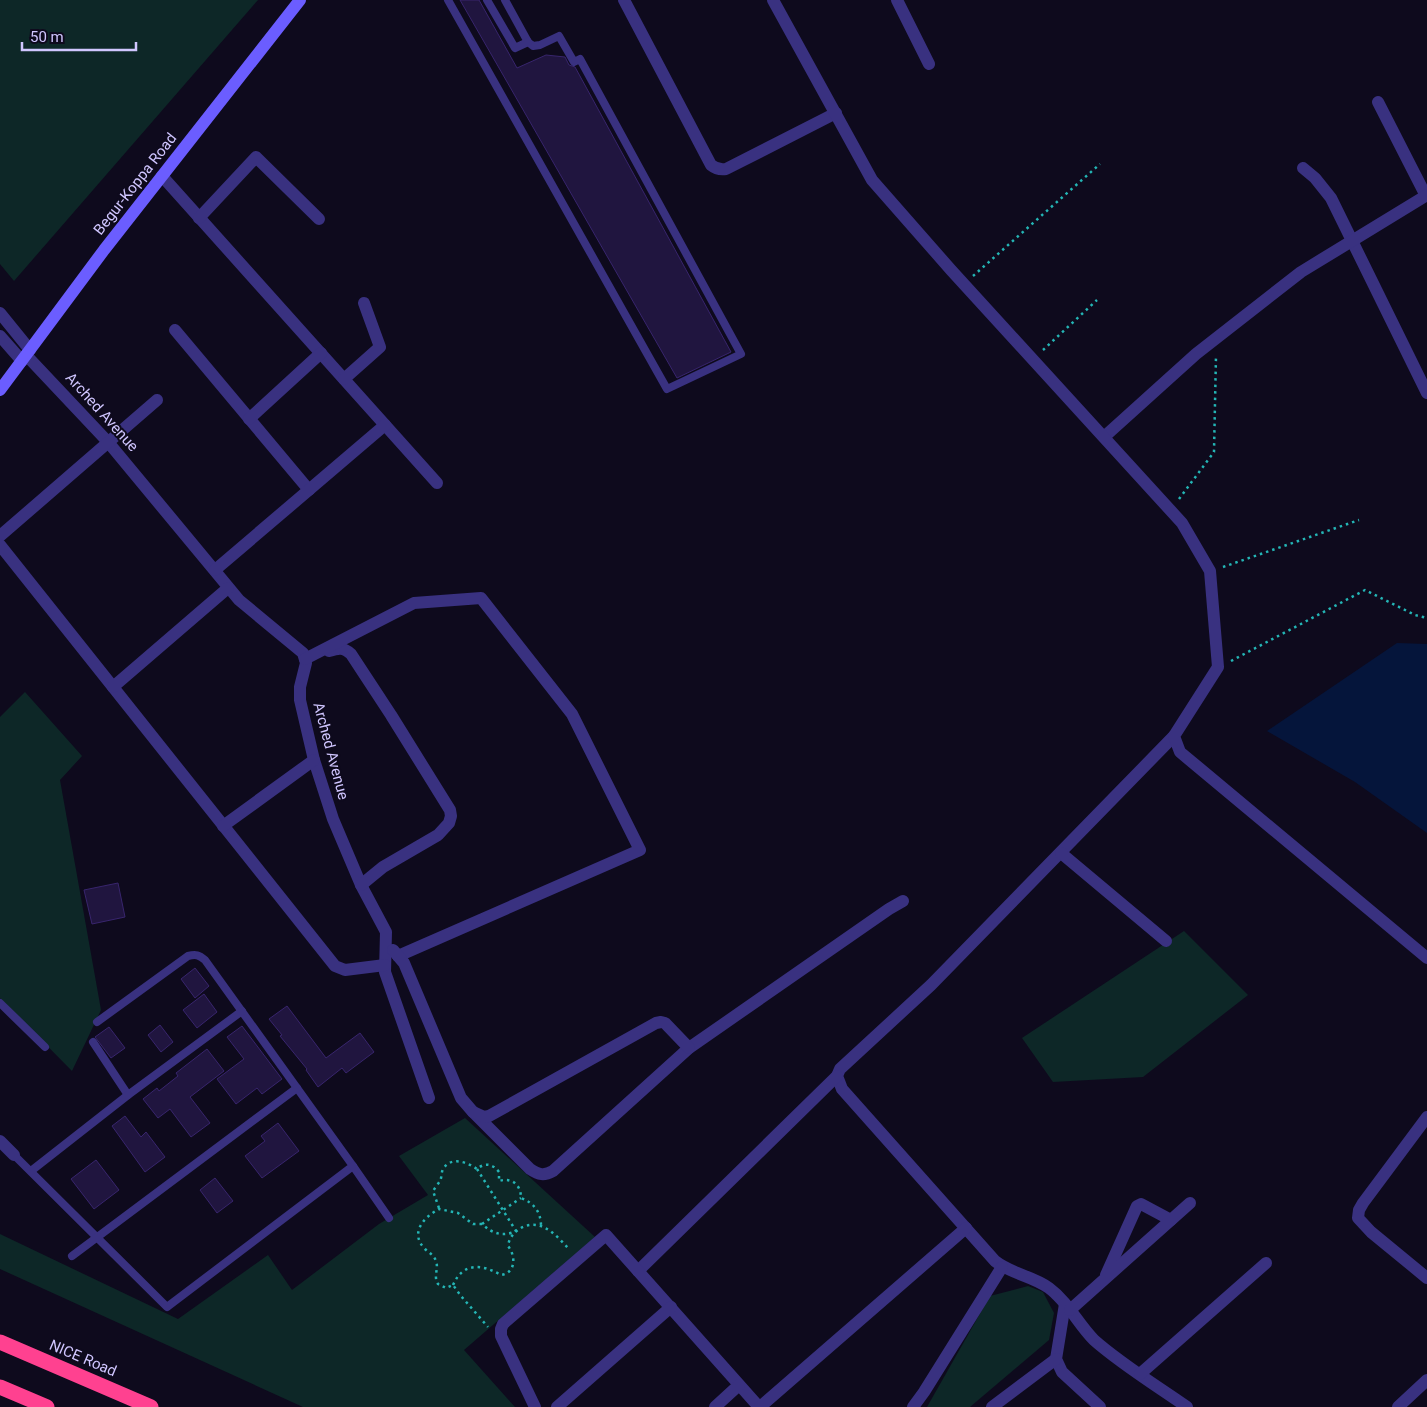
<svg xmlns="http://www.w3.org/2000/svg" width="1427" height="1407" font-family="Roboto,sans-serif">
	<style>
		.green { fill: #0d2727 }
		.water { fill: #05153b }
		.building { fill: #20153f; stroke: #38256d }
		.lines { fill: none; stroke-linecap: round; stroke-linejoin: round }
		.path { stroke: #24b5b5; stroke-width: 2.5; stroke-dasharray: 2.5 4; stroke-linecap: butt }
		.service { stroke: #393180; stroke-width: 8 }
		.minor { stroke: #393180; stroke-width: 12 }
		.tertiary { stroke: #393180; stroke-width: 12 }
		.secondary { stroke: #6b5dff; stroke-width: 12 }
		.motorway { stroke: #ff4190; stroke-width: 15 }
		.labels { text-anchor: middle; stroke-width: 4; stroke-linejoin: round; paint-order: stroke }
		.street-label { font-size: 15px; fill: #d0c6ff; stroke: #0e0a1d }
	</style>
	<rect width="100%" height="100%" fill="#0e0a1d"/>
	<!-- green -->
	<g class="green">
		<path d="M0,0H258L14,281L0,264Z"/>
		<path d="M25,692L82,756L60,780L101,1010L72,1071L0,998V717Z"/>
		<path d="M1184,931L1248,995L1143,1077L1053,1082L1022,1038Z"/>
		<path d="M465,1118L595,1237L464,1350L515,1407H303L0,1269V1234L178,1319L268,1255L292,1290L379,1224L428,1195L399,1156Z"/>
		<path d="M1028,1286L1043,1292L1054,1313L1049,1340L970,1407H927L990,1296Z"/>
	</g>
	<!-- water -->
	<path class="water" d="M1397,643L1427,644V833L1355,782L1267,731Z"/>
	<!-- building -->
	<g class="building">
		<path d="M460,0H479L517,68L546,55L565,57L569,65L575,67L731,352L677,378Z"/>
		<path d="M118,883L125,917L92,924L84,890Z"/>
		<path d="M195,968L209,986L195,998L181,979Z"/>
		<path d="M204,994L217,1012L197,1028L183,1010Z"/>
		<path d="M287,1006L326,1058L360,1033L374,1052L346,1073L342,1068L318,1087L306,1070L307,1069L280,1036L282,1035L269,1019Z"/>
		<path d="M160,1025L173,1042L161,1052L148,1035Z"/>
		<path d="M242,1026L282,1079L262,1094L257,1088L236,1104L217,1079L244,1059L227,1037Z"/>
		<path d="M109,1027L125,1048L111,1058L95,1037Z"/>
		<path d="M207,1049L224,1071L190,1097L210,1123L191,1137L170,1109L158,1118L143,1099L157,1088L159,1091L178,1076L176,1073Z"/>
		<path d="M125,1116L141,1137L146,1132L165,1157L145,1172L112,1126Z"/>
		<path d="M278,1123L299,1151L262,1178L245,1156L265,1141L261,1136Z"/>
		<path d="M96,1160L119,1190L94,1209L71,1179Z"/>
		<path d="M215,1178L233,1201L217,1213L200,1190Z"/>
	</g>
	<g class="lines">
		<!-- path -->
		<g class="path">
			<path d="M973,276L1100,164"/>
			<path d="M1043,350L1097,300"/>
			<path d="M1179,499L1214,452L1216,356"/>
			<path d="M1223,567L1359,520"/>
			<path d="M1231,661L1365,590L1415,615L1427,618"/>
			<path d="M477,1169L516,1231C503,1237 493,1234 482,1224H473L458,1213L439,1209C424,1217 409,1233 425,1249C429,1253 434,1255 436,1261C439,1269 433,1276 438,1284L446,1288L453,1285L461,1296L488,1327"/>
			<path d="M439,1208L433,1191C435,1188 438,1184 440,1181C442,1177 441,1173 443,1169C451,1156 467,1162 477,1169C485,1162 493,1164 499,1172V1181C512,1177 521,1185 521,1198C534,1203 541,1212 541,1226"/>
			<path d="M482,1224L521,1198"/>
			<path d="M453,1285C463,1262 482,1264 501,1275C516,1273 516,1256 508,1246C510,1230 530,1219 545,1228C554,1232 562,1242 569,1249"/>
		</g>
		<!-- service -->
		<g class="service">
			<path d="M448,0L667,389L741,354L580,59L574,62L559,36L540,45L533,46L528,42L505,0"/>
			<path d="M487,0L515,48L528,42"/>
			<path d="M0,1003L45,1047"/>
			<path d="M93,1042L128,1095"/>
			<path d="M14,1155L167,1307L353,1166L205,960C199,955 196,954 188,956L97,1022"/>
			<path d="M353,1166L389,1218"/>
			<path d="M31,1171L128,1095L242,1011"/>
			<path d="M72,1256L297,1088"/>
		</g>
		<!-- minor -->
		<g class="minor">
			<path d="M624,0L711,165C716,169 720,170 726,169L836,113"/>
			<path d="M897,0L929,64"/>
			<path d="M1378,102L1426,196"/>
			<path d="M1303,168L1315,178L1331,198L1427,393"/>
			<path d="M162,176L437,483"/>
			<path d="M199,218L256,157L319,219"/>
			<path d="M0,313L30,350"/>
			<path d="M175,330L309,490"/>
			<path d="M0,336L22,361"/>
			<path d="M26,355L108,442L239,600L303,653L306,663L300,687V700L314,760L333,819L361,885L386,932L385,972L429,1098"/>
			<path d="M344,379L380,347L364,303"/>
			<path d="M249,419L321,353"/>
			<path d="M1104,437L1196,354L1301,272L1427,195"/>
			<path d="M0,536L157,400"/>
			<path d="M0,545L335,966L345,970L385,965"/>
			<path d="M215,570L385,425"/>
			<path d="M329,651C339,648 343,647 351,654L391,715L450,810L451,816L449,823L438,835L383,867L361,885"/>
			<path d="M305,659L414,603L481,598L572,714L640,850L398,956"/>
			<path d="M113,687L228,588"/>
			<path d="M1174,736L931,985L840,1069L837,1076L842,1089L995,1261C1011,1274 1033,1276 1049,1288C1068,1302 1078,1324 1094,1340C1121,1364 1157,1386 1187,1407"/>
			<path d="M223,826L314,760"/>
			<path d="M1061,853L1166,941"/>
			<path d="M393,950L404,963L461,1098L473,1112L530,1169C539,1175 544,1176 553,1171L689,1048L889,909L903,901"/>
			<path d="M473,1112L484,1117L489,1116L656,1023L661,1022L665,1023L689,1048"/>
			<path d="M0,1141L14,1155"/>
			<path d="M638,1271L837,1076"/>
			<path d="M1106,1275L1137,1206L1141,1204L1171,1220"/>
			<path d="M1065,1304L1056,1359L1062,1372L1100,1407"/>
			<path d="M1070,1310L1190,1203"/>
			<path d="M1140,1374L1266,1263"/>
			<path d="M535,1407L501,1336V1329L503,1324L606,1235L759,1407"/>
			<path d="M557,1407L671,1307"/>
			<path d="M715,1407L739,1385"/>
			<path d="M760,1407L966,1228"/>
			<path d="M913,1407L924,1392L1002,1267"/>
			<path d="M992,1407L1056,1359"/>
			<path d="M1398,1407L1427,1380"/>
		</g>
		<!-- tertiary -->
		<g class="tertiary">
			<path d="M773,0L872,180L951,270L1182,523L1210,571L1218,667L1174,736L1180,752L1427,958"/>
			<path d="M1427,1117L1363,1203L1359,1210L1358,1218L1371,1232L1427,1278"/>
		</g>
		<!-- secondary -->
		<path class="secondary" d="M0,390L104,250L300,0"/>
		<!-- motorway -->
		<g class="motorway">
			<path d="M0,1342L151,1407"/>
			<path d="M0,1387L47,1407"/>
		</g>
	</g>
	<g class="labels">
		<!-- street labels -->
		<g class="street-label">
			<text transform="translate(135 184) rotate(-52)" y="5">Begur-Koppa Road</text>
			<text transform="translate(102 412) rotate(48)" y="5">Arched Avenue</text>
			<text transform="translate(331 751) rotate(75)" y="5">Arched Avenue</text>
			<text transform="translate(83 1358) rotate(23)" y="5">NICE Road</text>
		</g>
	</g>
	<!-- scale -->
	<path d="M22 42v8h114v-8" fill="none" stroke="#d0c6ff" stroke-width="2.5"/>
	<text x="30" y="42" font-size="15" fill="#d0c6ff" stroke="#0e0a1d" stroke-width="4" paint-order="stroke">50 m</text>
</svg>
